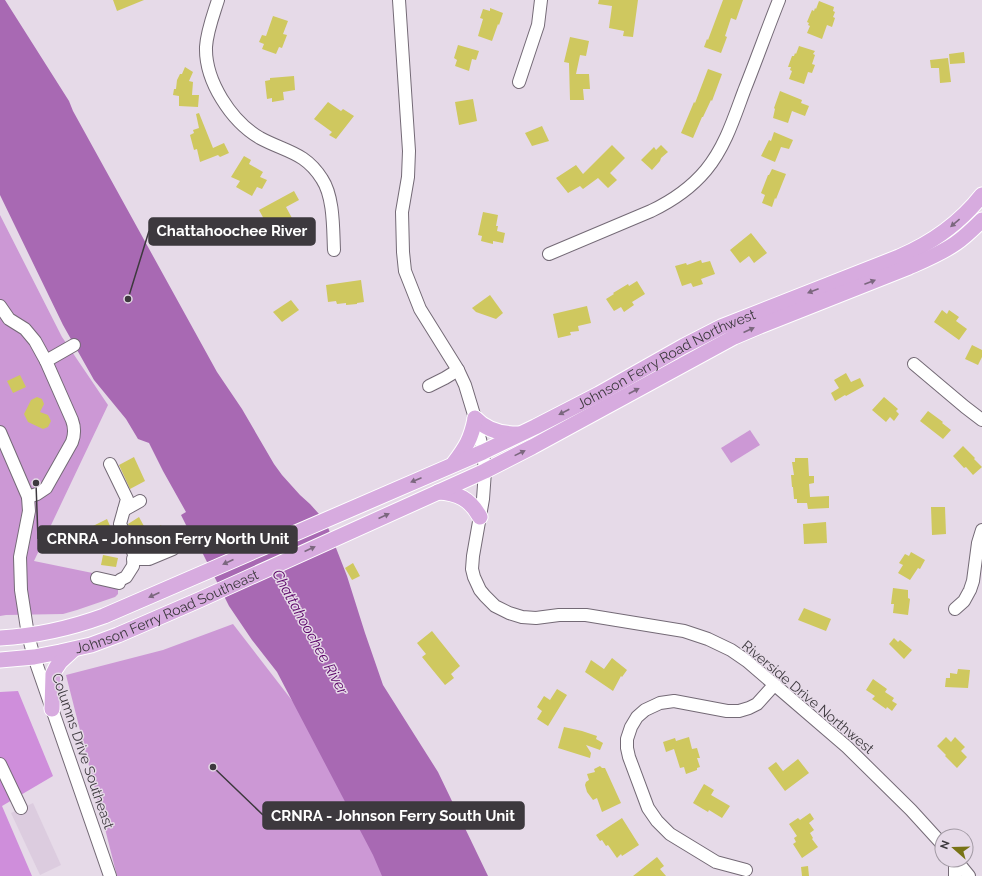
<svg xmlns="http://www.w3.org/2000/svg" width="982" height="876" font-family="Raleway,sans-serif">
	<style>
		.built { fill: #dcccdf }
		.green { fill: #cc98d5 }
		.forest { fill: #cf8edb }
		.water { fill: #a869b3 }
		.building { fill: #cfc85f }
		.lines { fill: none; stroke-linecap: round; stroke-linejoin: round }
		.minor-casing { stroke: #746a76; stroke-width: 14 }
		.major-casing { stroke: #fff; stroke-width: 17 }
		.minor { stroke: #fff; stroke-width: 12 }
		.major { stroke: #d7abdf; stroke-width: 15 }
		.oneway { fill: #7b677e }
		.labels { text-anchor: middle; stroke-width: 3; stroke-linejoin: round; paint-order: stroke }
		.street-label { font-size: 14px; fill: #3d393e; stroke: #e6dae8 }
		.water-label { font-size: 15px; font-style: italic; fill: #5b0568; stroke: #e6dae8 }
		.leader { fill: none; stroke: #3d393e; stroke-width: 1.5 }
		.callout-dot { fill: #3d393e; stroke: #e6dae8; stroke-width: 1.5 }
		.callout { fill: #3d393e; stroke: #3d393e; stroke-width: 1.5 }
		.callout-label { font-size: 15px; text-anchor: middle; font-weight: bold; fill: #fff }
	</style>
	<rect width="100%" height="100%" fill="#e6dae8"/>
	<!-- built -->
	<path class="built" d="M33,803L61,865L40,875L11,813Z"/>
	<!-- green -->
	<g class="green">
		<path d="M0,215L62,337L108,405L34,561L112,577L118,584V594L115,597L77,610L63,614L6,615L0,616Z"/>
		<path d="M750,430L760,445L731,463L721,448Z"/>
		<path d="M233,624L321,738L392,876H117L66,675L163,650Z"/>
	</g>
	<!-- forest -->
	<path class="forest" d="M18,691L53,776L2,806L32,876H0V692Z"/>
	<!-- water -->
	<path class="water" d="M0,0H5L69,101L73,111L217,372L242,409L274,464L282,475L300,495L310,504L319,514L327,525L347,576L365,633L383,685L438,772L488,876H382L373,855L277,672L252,640L229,606L199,546L191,535L181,515L186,512L163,471L149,443L138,439L126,419L94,380L63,325L0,195Z"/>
	<!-- building -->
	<g class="building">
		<path d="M113,0H144L117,11Z"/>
		<path d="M599,0H638L633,37L623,36L624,31L609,28L612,6L598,4Z"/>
		<path d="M723,0H743L736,20L731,18L725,36L727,37L721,53L704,47L707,39L708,40Z"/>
		<path d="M819,1L834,7L833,11L835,12L833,17L835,18L832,27L827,25L822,39L807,33L810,26L808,25L809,23L807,22L812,10L814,11L815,8L816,9Z"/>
		<path d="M490,8L503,13L499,25L498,24L492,41L478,36L483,19L480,18L483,9L490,11Z"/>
		<path d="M273,16L288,21L283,34L287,35L282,48L279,47L276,54L262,49L264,44L259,42L262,35L266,36Z"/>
		<path d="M570,37L589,41L586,56L580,55L576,74H589L590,89H583L584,100H570L569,63L564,62Z"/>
		<path d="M458,45L479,51L476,60L472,59L469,71L455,66L457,60L454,58Z"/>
		<path d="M799,46L815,51L813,54L815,55L812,64L815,65L812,73L808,72L804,84L789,79L792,71L790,70L791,67H788L792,56H794L795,53L796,54Z"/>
		<path d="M964,52L965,63L950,64L949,54Z"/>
		<path d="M948,58L951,82L940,83L939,68H931L930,60Z"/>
		<path d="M185,67L193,72L189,81L193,82L192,95H199L198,107L179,106V96L173,95L174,89H176L177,80L180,74H182Z"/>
		<path d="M708,69L722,74L712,101L711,100L703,117H702L693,138L681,133L694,102L695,103Z"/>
		<path d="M294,76L295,90L283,92L284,100L272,102V98L267,99L265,81L270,80V78Z"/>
		<path d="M780,91L802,100L801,103L809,106L805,116L792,111L788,123L773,118L775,109L774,108Z"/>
		<path d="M473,99L477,121L459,125L455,102Z"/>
		<path d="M328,102L341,111L343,109L354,116L336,139L329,135L332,132L314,119Z"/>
		<path d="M199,113L213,148L224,143L229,153L220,157L218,155L200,162L197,149L194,150L190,135L194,133L193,130L199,128L196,114Z"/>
		<path d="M542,126L549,141L532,146L525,133Z"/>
		<path d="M774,132L793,140L789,149L781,147L775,162L761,156L769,140L771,141Z"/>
		<path d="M612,145L625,158L610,173L617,180L608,188L598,178L583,189L580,186L568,193L556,178L576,165L583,174Z"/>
		<path d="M661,145L668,152L661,158L660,161L652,170L641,160L654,147L656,150Z"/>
		<path d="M244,156L251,160L249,164L263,172L260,177L267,180L262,189L257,187L252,196L236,187L240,181L231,177Z"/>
		<path d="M772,169L786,174L776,199L775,198L772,207L762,203L765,195L761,193L768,175H769Z"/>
		<path d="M294,191L299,200L286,207L293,220L271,232L259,210Z"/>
		<path d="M483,212L498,215L496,226H498L497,231L505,233L503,243L493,241V244L481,241L482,236L478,235Z"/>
		<path d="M751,233L767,253L754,263L749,256L740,263L730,250Z"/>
		<path d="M701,260L702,263L710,261L715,274L701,279L703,284L693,287L691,283L682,286L675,266L686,263L687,265Z"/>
		<path d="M361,280L364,302L357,303V304L346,305V303L337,304L336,301L328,302L326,285Z"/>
		<path d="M637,281L645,294L632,302L634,305L624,312L621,307L614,311L606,299L614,294L613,293L628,284L629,286Z"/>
		<path d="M490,295L503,313L496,319L476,312L472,308Z"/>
		<path d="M291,300L299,310L282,322L273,312Z"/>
		<path d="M587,306L591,323L578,326L579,331L570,332L571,335L558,338L553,314Z"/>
		<path d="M942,310L947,314L949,310L959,317L956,321L967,329L959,340L934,322Z"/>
		<path d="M972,345L982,350V357L978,365L965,359Z"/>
		<path d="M846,373L851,382L860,378L864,386L846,396L845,395L835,401L831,393L839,388L834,380Z"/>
		<path d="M20,375L26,387L13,393L7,381Z"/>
		<path d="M37,397L42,399L44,404L40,412L48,415L51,421L48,427L43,429L28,422L24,414L31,400Z"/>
		<path d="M884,397L898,409L896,411L899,414L894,421L890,417L886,422L872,410Z"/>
		<path d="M928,411L943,422L942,423L951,430L943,439L920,421Z"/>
		<path d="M963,446L975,458L974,459L982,467L973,475L966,467L964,468L953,456Z"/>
		<path d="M134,457L145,481L130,489L119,465Z"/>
		<path d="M795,458H808L809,476H814V483L809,484L810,497L829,496V508L808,509L807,503H797V499H794L793,487H792L791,475H794L792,462H795Z"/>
		<path d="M931,507H945L946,534L932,535Z"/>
		<path d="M139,517L145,528L133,535L128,524Z"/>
		<path d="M107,519L114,535L101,542L93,526Z"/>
		<path d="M826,522L827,543L804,544L803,524Z"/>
		<path d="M161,525L169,542L160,546L152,530Z"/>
		<path d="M911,552L925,560L920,569L918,568L910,580L898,573L903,565L899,563L905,554L909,556Z"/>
		<path d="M103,555L118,558L116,567L101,565Z"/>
		<path d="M353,563L360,576L352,580L345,568Z"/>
		<path d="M893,588L908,590V598L910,599L908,615L893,613L894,604H891Z"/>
		<path d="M804,608L831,619L826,631L798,620Z"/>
		<path d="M432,631L460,666L451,674L454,678L445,685L422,657L426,654L417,643Z"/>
		<path d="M894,638L898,642L900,640L912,650L904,659L889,644Z"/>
		<path d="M612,658L627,670L622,677L621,676L613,691L585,672L591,660L604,669Z"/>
		<path d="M958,669L970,670L968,688L945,687L946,678H950V673L957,674Z"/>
		<path d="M873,679L887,689L885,692L894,698L892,701L897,704L892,711L887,707L886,709L872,699L875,696L866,690Z"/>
		<path d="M557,689L567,695L548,726L537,719L542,711L537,707L544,696L550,700Z"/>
		<path d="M564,727L582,731L597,736L596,739L603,743L600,750L586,745L591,753L590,758L558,748Z"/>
		<path d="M689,737L692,749L697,748L700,758H697L700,767L697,768V770L686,774L684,767L680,768L674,749L666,752L663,742L675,738L676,741Z"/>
		<path d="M946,737L951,742L955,737L965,747L961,751L967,757L957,768L945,756L946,755L937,746Z"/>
		<path d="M798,759L809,773L785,791L768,768L776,762L783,771Z"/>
		<path d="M600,766L602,768H605L621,803L602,812L597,798L593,800L587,792L585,785L586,782L589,780L587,774L595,772L594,769Z"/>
		<path d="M704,784L714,790L711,795L730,806L722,818L709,810L708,812L693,803Z"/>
		<path d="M810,813L814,819L809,823L814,830L810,833L813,838L812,839L818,847L802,858L793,844L796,842L794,838L797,836L789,824L798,818L800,820Z"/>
		<path d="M622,818L639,845L622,856L621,854L617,858L608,845L606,846L602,840L600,841L596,835Z"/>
		<path d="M657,857L664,866L660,869L666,876H633Z"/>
		<path d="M808,866L809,876H802L801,867Z"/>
	</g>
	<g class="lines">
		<!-- minor casing -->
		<g class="minor-casing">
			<g id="minor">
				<path d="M218,0C213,16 207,31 206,47C205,81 231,121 260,138C286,152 305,152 322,179C334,197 333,229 334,250"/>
				<path d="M399,0L409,151L408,177L402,212L403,252L405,271L420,309L458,370L465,385L475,418L483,452L485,471L483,499L473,556L472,569L474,577L480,590L485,596L495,606L509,613L522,617L536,618L559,615H586L684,631L708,639L731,650L747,661L847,747L911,810L942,844"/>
				<path d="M519,82L538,25L541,0"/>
				<path d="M549,254L651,211C672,201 691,188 706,170C725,147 734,118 744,91C756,61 767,30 779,0"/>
				<path d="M0,306L9,319L25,329L35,341L46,361L72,420C75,428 75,434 72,442L46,488L37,494L28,497L0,432"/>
				<path d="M46,361L74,345"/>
				<path d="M914,364L965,407L982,420"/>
				<path d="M429,386L445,378L458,370"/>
				<path d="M28,497L29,511L20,557L21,590L28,635L34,657L110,876"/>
				<path d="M124,510L140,501"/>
				<path d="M133,559H149L173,549"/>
				<path d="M97,578L119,583L120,580L126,577L133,566L134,554L120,524L127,499L110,464"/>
				<path d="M955,609L964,601L970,590L973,581L978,543L982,530"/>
				<path d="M0,764L21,808"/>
				<path d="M955,860V876"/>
				<path d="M956,860L969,876"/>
				<path d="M746,870L716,862L670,834L657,821L648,808L629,757L627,748V739L631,727L637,717L645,710L660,703L674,701L727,711H739L749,708L757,704L775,684"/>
			</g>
		</g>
		<!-- major casing -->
		<g class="major-casing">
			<g id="major">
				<path d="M475,418C487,431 502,434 518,434"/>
				<path d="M454,463C466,447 471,439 475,419"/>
				<path d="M438,492C458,493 470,499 480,517"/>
				<path id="s1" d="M0,638C36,636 71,628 104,616L483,452L535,427L599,394L684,346L721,327L899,257C932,243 960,223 982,195"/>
				<path id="s2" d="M0,660L34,657L60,652L91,645L118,635L199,600L485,471L532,447L734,337L760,326L909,267C925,260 942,253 956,243C966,236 974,228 982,220"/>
				<path d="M52,709L53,674L56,668L60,662L73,650"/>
			</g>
		</g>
		<!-- minor -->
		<use href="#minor" class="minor"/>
		<!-- major -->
		<use href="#major" class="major"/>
	</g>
	<!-- one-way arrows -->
	<defs><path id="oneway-solid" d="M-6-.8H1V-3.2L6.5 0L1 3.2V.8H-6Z"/></defs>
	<g class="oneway">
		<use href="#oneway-solid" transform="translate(955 223) rotate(140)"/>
		<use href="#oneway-solid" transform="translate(870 282) rotate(-21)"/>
		<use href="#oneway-solid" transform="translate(813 291) rotate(159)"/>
		<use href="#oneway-solid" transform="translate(749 330) rotate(-24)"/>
		<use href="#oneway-solid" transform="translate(634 391) rotate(-28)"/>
		<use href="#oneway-solid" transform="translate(564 412) rotate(153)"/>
		<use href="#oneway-solid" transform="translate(520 453) rotate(-26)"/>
		<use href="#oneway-solid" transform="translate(416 480) rotate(157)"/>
		<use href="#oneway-solid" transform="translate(384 516) rotate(-24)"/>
		<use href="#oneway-solid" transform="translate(310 549) rotate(-25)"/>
		<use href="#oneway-solid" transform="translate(228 562) rotate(156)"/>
		<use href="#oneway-solid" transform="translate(154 595) rotate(156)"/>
	</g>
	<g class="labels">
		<!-- street labels -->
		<g class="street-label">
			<text dy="5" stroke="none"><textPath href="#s1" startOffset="725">Johnson Ferry Road Northwest</textPath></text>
			<text dy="5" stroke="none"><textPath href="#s2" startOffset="175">Johnson Ferry Road Southeast</textPath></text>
			<text transform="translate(808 697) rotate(40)" y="5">Riverside Drive Northwest</text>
			<text transform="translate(83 751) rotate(71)" y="5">Columns Drive Southeast</text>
		</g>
		<!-- water labels -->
		<g class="water-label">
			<text transform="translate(310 632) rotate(61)" y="5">Chattahoochee River</text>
		</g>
	</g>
	<!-- callouts -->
	<path class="leader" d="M128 299L149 231M36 483L38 539M213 767L263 815"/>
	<g class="callout-dot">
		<circle cx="128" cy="299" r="4"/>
		<circle cx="36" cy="483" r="4"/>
		<circle cx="213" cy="767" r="4"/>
	</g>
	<g class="callout">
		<rect x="149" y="218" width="166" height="27" rx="4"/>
		<rect x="38" y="526" width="259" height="27" rx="4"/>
		<rect x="263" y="802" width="261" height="27" rx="4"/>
	</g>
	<g class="callout-label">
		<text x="232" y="236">Chattahoochee River</text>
		<text x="168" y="544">CRNRA - Johnson Ferry North Unit</text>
		<text x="393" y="821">CRNRA - Johnson Ferry South Unit</text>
	</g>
	<!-- north arrow -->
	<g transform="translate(954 848) rotate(290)"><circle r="19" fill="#e6dae8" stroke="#a29aa4"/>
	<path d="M0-3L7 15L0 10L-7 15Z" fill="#787315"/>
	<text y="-6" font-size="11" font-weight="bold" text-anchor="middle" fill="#3d393e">N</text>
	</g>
</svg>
